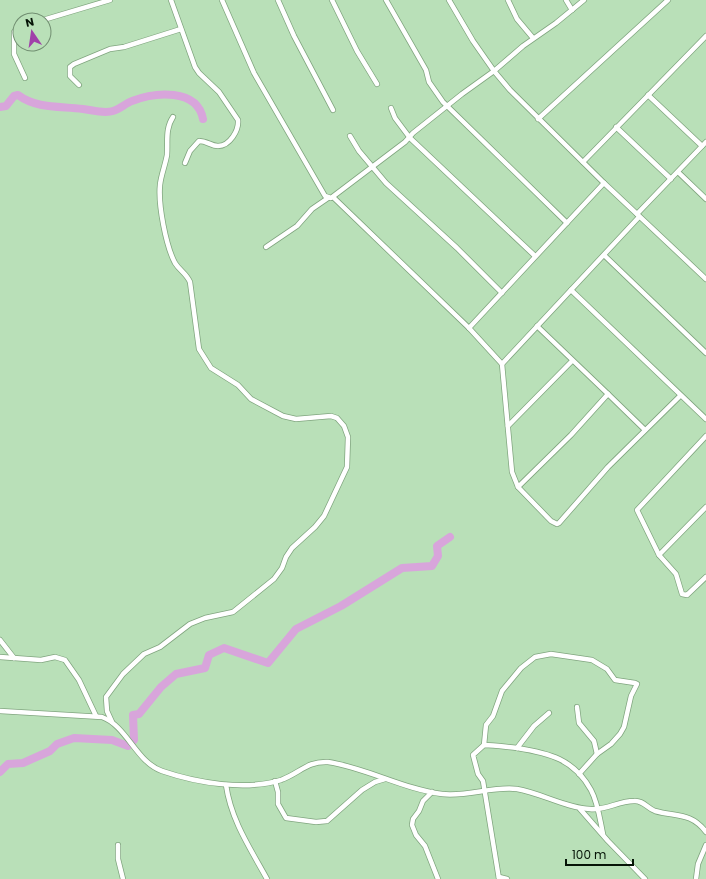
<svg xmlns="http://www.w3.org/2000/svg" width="706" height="879" font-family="Poppins,sans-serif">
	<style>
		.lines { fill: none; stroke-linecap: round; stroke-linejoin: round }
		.river { stroke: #d8a5db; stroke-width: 8 }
		.minor-casing { stroke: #80a57f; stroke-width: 6 }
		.minor { stroke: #fff; stroke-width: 4.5 }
	</style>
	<rect width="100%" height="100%" fill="#b9e0b8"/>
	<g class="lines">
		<!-- river -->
		<g class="river">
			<path d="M0,107L6,106L14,96L18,95C37,109 60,106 83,109C92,110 104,114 113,111C120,109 126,103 132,101C155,92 197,88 203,119"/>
			<path d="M0,772L8,764L23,763L50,751L57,744L74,738L112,740L128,746L134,740L133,715L139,714L161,687L176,674L205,668L209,655L224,648L268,663L296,629L341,606L402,568L432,566L438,556L437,546L450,537"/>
		</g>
		<!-- minor casing -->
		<g class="minor-casing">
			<g id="minor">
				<path d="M171,0L195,67L199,73L219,92L238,120C239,130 230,146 218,146C211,146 207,141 199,141L190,151L185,163"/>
				<path d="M222,0L254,73L325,196L331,198L405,142L413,133L462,94L494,71L523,46L556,23L584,0"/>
				<path d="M278,0L294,36L333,110"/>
				<path d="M332,0L357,51L377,84"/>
				<path d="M386,0L426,70L429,82L443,102L567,223"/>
				<path d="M449,0L473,41L494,71L510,90L604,183L706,279"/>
				<path d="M508,0L517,19L533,38"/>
				<path d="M566,0L572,10"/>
				<path d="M43,20L110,0"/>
				<path d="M20,27L14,32V54L25,78"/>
				<path d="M79,85L70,76V67L74,64L110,49L124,47L181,29"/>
				<path d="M648,95L702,146"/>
				<path d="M391,108L395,118L410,138L535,256"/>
				<path d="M538,119L668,0"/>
				<path d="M616,127L671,179"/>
				<path d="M350,136L359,151L386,183L457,248L502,293"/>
				<path d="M583,162L706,36"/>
				<path d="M678,172L706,199"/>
				<path d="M334,198L469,328L502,364L512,472L518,487L571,435L608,394L537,326"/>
				<path d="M637,214L706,142"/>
				<path d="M266,247L297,226L312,209L328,198"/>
				<path d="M605,256L706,353"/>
				<path d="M571,290L706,419"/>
				<path d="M469,328L604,183"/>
				<path d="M502,364L639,217"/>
				<path d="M608,394L645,430"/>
				<path d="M508,426L572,361"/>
				<path d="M706,436L637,510L659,555L676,574L682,594L687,595L706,577"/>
				<path d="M518,487L551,521L557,524L559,523L608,467L680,396"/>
				<path d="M659,555L706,507"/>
				<path d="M0,640L14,658"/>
				<path d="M0,657L41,660L55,657L65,660L79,680L96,716"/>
				<path d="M577,707L579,723L594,741L597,754"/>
				<path d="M0,711L102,717C127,726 136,762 162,771C197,783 246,791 281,780C300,773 307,761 328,762C367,768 403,789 442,794C468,797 492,786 517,789C541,793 566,808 590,809C605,811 618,801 634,801C643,800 647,808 655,811C676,817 691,812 706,832"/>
				<path d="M112,722L107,711L106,697L123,674L144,654L160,647L190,624L205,618L233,612L274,579L282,568L286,557L292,548L315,527L324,516L347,467L348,437L344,426L337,418L331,416L296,419L283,416L251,399L238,385L211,368L199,349L190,282C186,273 180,271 175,263C166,246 158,205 160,185C161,175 165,166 167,155C168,141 165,129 173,117"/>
				<path d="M484,745L486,725L493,716L502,691L521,668L535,657L551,654L592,660L607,669L615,680L635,683L637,684L631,696L624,727L620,734L611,744L597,754L579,774"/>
				<path d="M517,748L534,726L549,713"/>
				<path d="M275,781L278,792V804L286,818L316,822L327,821L362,790L375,782L385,779"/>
				<path d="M226,785C231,820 250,848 267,879"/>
				<path d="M432,792L423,801L419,811L413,819L412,825L416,835L425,846L438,879"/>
				<path d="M580,809L608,841L645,879"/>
				<path d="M118,845V859L123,879"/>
				<path d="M499,877L507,879"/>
				<path d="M499,879L483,781L478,774L473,755L484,745C495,745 506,747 517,748C549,753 574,759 591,790C598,803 600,820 603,834"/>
				<path d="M696,879L698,864L706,845"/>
			</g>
		</g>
		<!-- minor -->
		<use href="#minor" class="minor"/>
	</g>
	<!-- north arrow -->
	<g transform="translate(32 32) rotate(347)"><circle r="19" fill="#b9e0b8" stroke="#718e71"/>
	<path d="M0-3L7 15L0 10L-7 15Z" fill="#a041a9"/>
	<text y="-6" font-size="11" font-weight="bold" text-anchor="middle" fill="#061407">N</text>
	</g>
	<!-- scale -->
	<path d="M566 859v6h67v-6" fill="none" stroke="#061407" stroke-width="2"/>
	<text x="572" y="859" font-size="12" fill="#061407" stroke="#b9e0b8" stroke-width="3" paint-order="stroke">100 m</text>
</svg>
